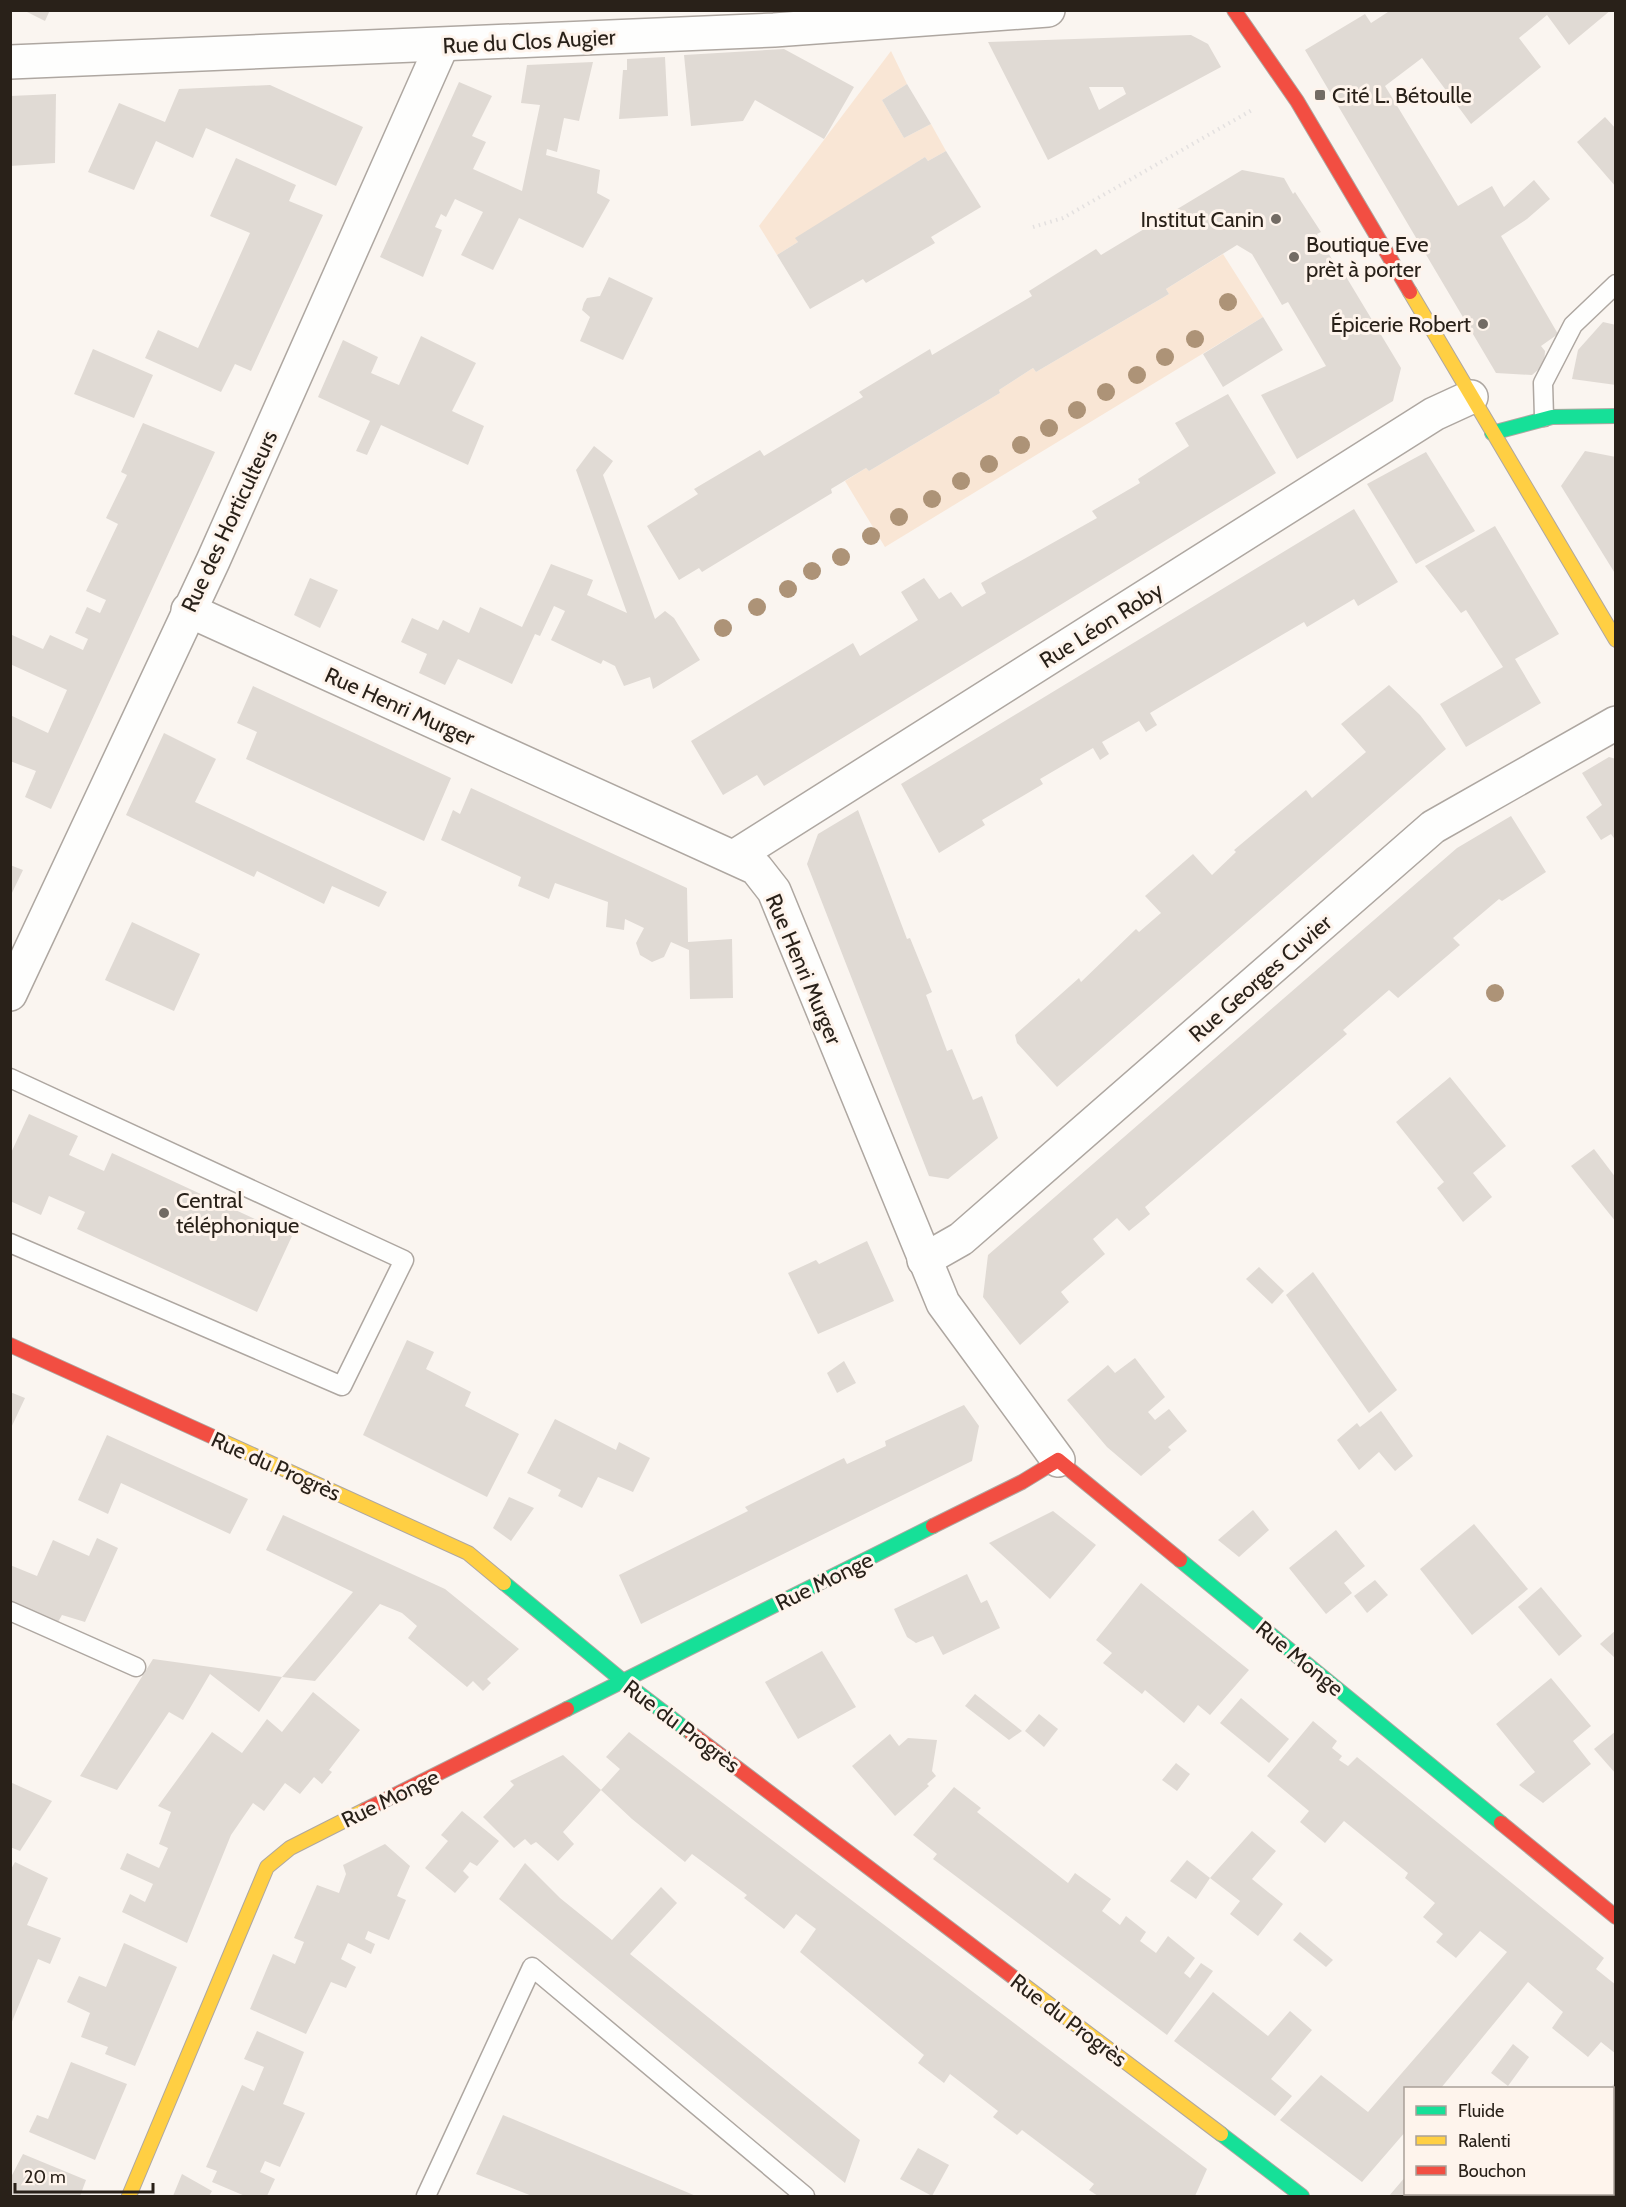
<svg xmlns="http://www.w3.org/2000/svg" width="1626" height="2207" font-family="Cabin,sans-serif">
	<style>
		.green { fill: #f9e6d5 }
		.building { fill: #e0dad4; fill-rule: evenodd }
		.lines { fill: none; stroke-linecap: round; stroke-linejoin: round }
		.lane-casing { stroke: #aea7a1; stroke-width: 21 }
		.street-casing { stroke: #aea7a1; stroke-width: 36 }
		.fast-casing { stroke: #aea7a1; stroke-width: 16 }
		.slow-casing { stroke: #aea7a1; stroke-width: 16 }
		.jam-casing { stroke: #aea7a1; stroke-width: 16 }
		.path { stroke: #e4e1e0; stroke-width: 4; stroke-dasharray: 1.5 4.5; stroke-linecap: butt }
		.lane { stroke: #fefefd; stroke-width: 18 }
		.street { stroke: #fefefd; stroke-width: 33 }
		.fast { stroke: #16e098; stroke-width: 14 }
		.slow { stroke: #ffcf43; stroke-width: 14 }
		.jam { stroke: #f24e42; stroke-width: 14 }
		.tree { fill: #ad9377 }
		.poi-dot { fill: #726b64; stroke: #fef4ec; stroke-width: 2 }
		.labels { text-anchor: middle; stroke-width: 6; stroke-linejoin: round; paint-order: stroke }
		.street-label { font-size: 22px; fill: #292119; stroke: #fef4ec }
		.poi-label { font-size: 22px; fill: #292119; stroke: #fef4ec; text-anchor: start }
	</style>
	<rect width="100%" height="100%" fill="#faf5f0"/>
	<!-- green -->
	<g class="green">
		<path d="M891,51L907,84L882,100L904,138L931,124L946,151L928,161L925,157L796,239L798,242L777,255L759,226Z"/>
		<path d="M1223,254L1263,317L885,547L845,481L866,468L869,471L1000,393L999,390L1033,368L1036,372L1169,294L1166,289Z"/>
	</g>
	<!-- building -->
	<g class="building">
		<path d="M23,10H50L45,21Z"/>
		<path d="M1391,10H1611L1569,45L1547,15L1519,38L1541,67L1471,124L1422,58L1385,86L1458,206L1492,186L1504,207L1534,180L1550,199L1527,219L1501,236L1558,334L1541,346L1545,351L1544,365L1532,375L1496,373L1305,50L1365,14L1371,23Z"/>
		<path d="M1191,35L1208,44L1221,67L1048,160L988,42ZM1089,87H1123L1126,94L1099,110Z"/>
		<path d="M784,49L854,87L824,139L755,100L743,121L691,126L684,55Z"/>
		<path d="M665,57L668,116L619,119L623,70H627V59Z"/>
		<path d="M593,62L579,121L564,118L557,152L547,149L546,155L600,170L597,193L610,200L583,248L519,218L493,270L461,255L483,212L455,199L446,217L441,214L435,227L442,230L423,277L380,257L459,82L492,96L472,136L486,142L473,169L522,191L540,105L521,103L527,65Z"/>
		<path d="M907,84L931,124L904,138L882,100Z"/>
		<path d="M270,85L363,127L336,186L206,128L193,158L156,141L134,190L88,172L119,103L165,122L179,89Z"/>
		<path d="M56,94L55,163L10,166V96Z"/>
		<path d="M1605,117L1616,129V187L1577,142Z"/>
		<path d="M946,151L981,207L931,237L935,243L866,283L863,279L810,309L777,255L798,242L795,238L925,157L928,161Z"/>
		<path d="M236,158L296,185L289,201L323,215L251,371L235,364L221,392L145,358L158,330L198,348L224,291L250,233L210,216Z"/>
		<path d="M1242,170L1284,178L1293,194L1295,192L1321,232L1317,234L1339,271L1342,270L1401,368L1393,401L1297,459L1261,395L1326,366L1288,302L1282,305L1252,254L1237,245L1166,289L1169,294L1036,372L1033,368L999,390L1000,393L869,471L866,468L831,489L832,493L702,572L699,568L679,580L647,526L698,494L694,489L760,450L764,456L863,397L859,392L930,349L932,355L1032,296L1029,291L1096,249L1101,255Z"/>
		<path d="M609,277L653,298L623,360L580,341L590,317L582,310L584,303L587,298L600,296Z"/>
		<path d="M1263,317L1283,350L1223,387L1203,354Z"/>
		<path d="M1603,322L1616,325V385L1572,379L1578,350Z"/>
		<path d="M421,336L476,363L452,411L484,426L468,465L381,425L367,455L356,451L370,421L318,397L343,340L378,357L371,373L399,385Z"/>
		<path d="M93,349L153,375L134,418L74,394Z"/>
		<path d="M1228,394L1276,473L764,786L757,775L723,795L691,741L853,643L860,656L918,620L901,592L924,578L939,599L951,592L962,607L986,593L981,583L1097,518L1092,511L1140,483L1138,479L1189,446L1175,423Z"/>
		<path d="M143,423L215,452L51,809L25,797L36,771L10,761V715L48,733L67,690L10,664V640L12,635L43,649L50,635L83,650L88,639L75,633L87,607L100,613L106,600L86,591L118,524L106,518L127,475L121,472Z"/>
		<path d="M594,446L613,461L603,475L655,619L665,611L674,618L700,660L653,689L650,677L624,686L615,666L603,660L601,664L551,640L565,611L554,606L540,636L535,634L512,684L458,659L445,685L419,673L427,654L401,642L412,618L438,630L443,620L469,633L480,607L522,627L551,564L593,580L587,595L627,613L576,470Z"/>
		<path d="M1585,451L1616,457V575L1561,486Z"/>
		<path d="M1426,452L1475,531L1416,564L1367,484Z"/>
		<path d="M1354,509L1398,582L1358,606L1354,599L1307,627L1304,622L1150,713L1157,725L1146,732L1139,721L1102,742L1109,754L1100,760L1093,748L1040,779L1043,784L982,820L985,825L939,853L901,784Z"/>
		<path d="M1495,526L1559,634L1515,659L1541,703L1466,747L1440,704L1503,667L1466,610L1461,613L1425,566Z"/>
		<path d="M310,578L338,590L320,628L294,615Z"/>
		<path d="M1389,685L1420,715L1446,749L1057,1087L1017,1043L1015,1035L1079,978L1081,982L1136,929L1139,932L1161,913L1145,896L1193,854L1212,875L1236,852L1234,850L1306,790L1312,798L1366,752L1341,724Z"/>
		<path d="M253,686L451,778L424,841L246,759L257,732L237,723Z"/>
		<path d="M164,733L216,759L195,802L387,892L379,907L332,886L324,904L257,871L254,877L126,815Z"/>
		<path d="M1609,757L1616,759V841L1611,834L1601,840L1586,817L1602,805L1582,773Z"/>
		<path d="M471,788L687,888L688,942L732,939L733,998L690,999L689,950L671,942L664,957L652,962L640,955L636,943L644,928L625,919L624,930L606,927L608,902L555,883L549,899L518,886L521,877L441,840L453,810L460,814Z"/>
		<path d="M858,810L907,939L910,938L932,992L926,995L947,1051L952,1049L973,1100L982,1096L998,1138L948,1179L929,1176L807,864L818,834Z"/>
		<path d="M1511,816L1546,872L1502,901L1499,899L1453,938L1460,945L1398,998L1389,990L1343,1030L1347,1034L1145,1207L1150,1214L1129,1231L1117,1218L1093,1239L1105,1254L1061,1292L1069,1302L1020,1345L983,1297L988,1255L1457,848Z"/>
		<path d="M10,865L23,870L10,897Z"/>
		<path d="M132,922L200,954L174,1011L105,980Z"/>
		<path d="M1450,1077L1506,1146L1473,1173L1492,1197L1463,1222L1437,1188L1444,1182L1396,1122Z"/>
		<path d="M29,1114L78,1136L69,1155L104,1171L112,1153L292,1236L257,1312L77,1229L85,1212L49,1196L41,1215L10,1201V1155Z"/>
		<path d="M1594,1149L1616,1178V1222L1571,1166Z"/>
		<path d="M867,1241L894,1301L818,1334L788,1273L816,1260L819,1264Z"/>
		<path d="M1259,1267L1284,1291L1272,1304L1246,1279Z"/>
		<path d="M1313,1272L1397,1390L1369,1413L1286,1295Z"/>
		<path d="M407,1340L434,1352L426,1369L471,1392L465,1406L519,1434L487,1497L363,1435Z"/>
		<path d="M1135,1358L1165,1397L1148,1412L1155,1420L1169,1409L1187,1431L1168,1447L1171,1450L1141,1476L1107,1447L1067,1400L1108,1365L1115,1373Z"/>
		<path d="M844,1361L856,1383L837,1393L827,1373Z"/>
		<path d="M10,1392L25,1398L10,1430Z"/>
		<path d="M964,1405L979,1426L972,1461L641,1624L619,1575L748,1511L745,1507L844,1458L847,1464L886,1446L885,1441Z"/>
		<path d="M1381,1411L1413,1456L1395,1471L1379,1452L1359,1470L1337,1440L1357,1423L1360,1427Z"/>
		<path d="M555,1419L616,1450L619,1442L650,1458L633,1492L598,1477L582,1508L558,1496L561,1490L527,1473Z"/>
		<path d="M107,1435L248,1499L230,1534L121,1483L108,1514L78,1500Z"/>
		<path d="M509,1497L534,1508L511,1541L493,1528Z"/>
		<path d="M1253,1510L1269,1530L1239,1557L1218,1540Z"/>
		<path d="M1053,1511L1096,1545L1050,1599L989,1543Z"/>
		<path d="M283,1515L445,1589L519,1649L487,1679L491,1683L483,1691L473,1681L467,1687L408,1638L417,1626L402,1613L380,1604L315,1681L282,1677L259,1712L210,1674L183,1720L169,1712L117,1790L80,1776L153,1659L282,1677L353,1592L266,1550Z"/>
		<path d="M1474,1524L1528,1589L1472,1635L1420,1569Z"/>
		<path d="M1336,1530L1365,1566L1344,1583L1352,1593L1326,1614L1289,1568Z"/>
		<path d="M97,1538L118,1548L85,1622L62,1615L58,1622L10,1600V1565L37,1576L53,1540L89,1556Z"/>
		<path d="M967,1574L981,1603L987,1600L1000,1628L943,1655L933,1636L916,1643L907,1637L894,1609Z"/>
		<path d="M1375,1580L1388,1595L1367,1613L1354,1596Z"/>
		<path d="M1141,1583L1249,1670L1210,1715L1198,1705L1184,1723L1145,1690L1142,1694L1103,1663L1112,1653L1096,1640Z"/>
		<path d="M1541,1587L1582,1636L1559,1656L1518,1607Z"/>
		<path d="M1616,1630V1659L1600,1644Z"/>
		<path d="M822,1651L856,1707L798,1739L765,1682Z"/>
		<path d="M1551,1678L1591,1726L1573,1741L1591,1764L1543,1803L1519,1785L1535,1772L1496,1724Z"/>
		<path d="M313,1692L360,1730L329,1770L332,1772L322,1784L314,1777L300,1794L285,1783L264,1811L253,1803L231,1835L187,1943L122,1912L130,1894L145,1902L153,1884L120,1869L127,1853L159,1868L168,1848L159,1844L171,1812L158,1806L212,1732L242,1753L267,1719L282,1732Z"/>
		<path d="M975,1694L1022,1731L1009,1740L965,1706Z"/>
		<path d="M1241,1698L1289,1739L1269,1763L1220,1723Z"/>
		<path d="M1039,1714L1058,1729L1044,1747L1025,1731Z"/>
		<path d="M1313,1721L1337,1741L1332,1748L1342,1756L1339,1760L1348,1766L1357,1757L1604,1958L1596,1969L1616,1985V2054L1601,2042L1588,2057L1552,2028L1563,2012L1528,1982L1441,2088H1406V2131L1362,2182L1280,2120L1321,2075L1368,2112L1507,1952L1480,1931L1456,1958L1436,1942L1443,1934L1423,1917L1435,1903L1405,1878L1408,1873L1344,1821L1325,1843L1300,1822L1309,1811L1267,1776Z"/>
		<path d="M1616,1731V1774L1594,1749Z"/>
		<path d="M629,1732L1207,2169L1195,2196H1098L1089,2190L1094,2184L1022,2130L1017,2135L993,2117L998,2111L950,2074L944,2083L918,2063L924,2055L800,1952L816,1929L796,1914L784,1929L744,1898L747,1895L692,1854L685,1862L632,1819L601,1790L620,1769L606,1757Z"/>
		<path d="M890,1734L899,1746L908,1738L937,1740L932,1771L936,1776L927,1784L929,1786L895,1816L852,1766Z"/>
		<path d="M563,1755L601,1790L563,1832L574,1844L558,1861L536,1842L531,1845L525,1839L514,1848L483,1817L514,1785L510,1781Z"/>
		<path d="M1176,1763L1190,1774L1177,1791L1162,1780Z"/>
		<path d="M10,1782L52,1801L20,1851L10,1847Z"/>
		<path d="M954,1787L981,1808L977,1812L1068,1883L1075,1873L1111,1899L1102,1911L1120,1925L1126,1916L1146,1932L1140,1941L1156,1953L1168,1936L1195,1958L1184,1973L1190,1978L1201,1963L1213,1971L1167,2035L933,1859L937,1854L913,1835Z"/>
		<path d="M462,1811L499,1841L477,1866L470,1862L463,1871L469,1877L455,1893L425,1868L448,1841L441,1835Z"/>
		<path d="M1252,1831L1276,1851L1252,1879L1283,1904L1258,1936L1230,1914L1240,1901L1210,1878Z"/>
		<path d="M385,1844L410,1866L397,1896L406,1900L389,1940L368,1931L365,1939L375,1944L371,1954L348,1943L341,1959L356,1967L346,1988L331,1982L306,2034L250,2009L273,1954L295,1964L304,1942L294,1938L317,1885L339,1893L346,1874L343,1865Z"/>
		<path d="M1187,1860L1210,1878L1196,1899L1170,1881Z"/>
		<path d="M15,1862L48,1878L27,1925L61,1938L50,1964L38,1959L11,2024L10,1871Z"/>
		<path d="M525,1863L560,1898L612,1940L661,1887L677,1903L630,1954L860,2140L845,2183L499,1899Z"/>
		<path d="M1300,1932L1333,1960L1326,1967L1293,1940Z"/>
		<path d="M124,1943L177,1967L135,2066L105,2054L108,2047L81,2037L90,2013L67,2002L79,1976L106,1987Z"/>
		<path d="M1213,1992L1268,2036L1290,2011L1312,2030L1271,2079L1292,2096L1275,2116L1174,2041Z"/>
		<path d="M257,2031L304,2052L283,2104L305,2113L280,2167L265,2161L260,2172L275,2179L267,2196H245L212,2182L217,2171L206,2167L242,2085L254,2091L264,2067L244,2059Z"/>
		<path d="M1513,2044L1529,2057L1508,2086L1491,2073Z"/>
		<path d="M71,2062L127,2084L95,2160L29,2132L37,2115L48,2119Z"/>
		<path d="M1616,2082V2159L1612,2163V2088H1610Z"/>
		<path d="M503,2115L696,2196H532L476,2174Z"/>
		<path d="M918,2148L949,2165L932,2196L900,2179Z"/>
		<path d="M23,2154L86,2180L80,2196H10V2179Z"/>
		<path d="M182,2174L212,2191L209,2196H173Z"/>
		<path d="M1406,2176V2194H1455L1458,2196H1389Z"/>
		<path d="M1536,2194H1609L1607,2196H1534Z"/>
	</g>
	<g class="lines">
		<!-- lane casing -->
		<g class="lane-casing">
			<g id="lane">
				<path d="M1544,417L1543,383L1573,325L1616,284"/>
				<path d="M10,1078L404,1260L342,1386L10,1243"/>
				<path d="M10,1611L136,1667"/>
				<path d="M426,2196L532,1967L805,2196"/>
			</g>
		</g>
		<!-- street casing -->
		<g class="street-casing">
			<g id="street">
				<path d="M10,62L774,30L1048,10"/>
				<path d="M188,610L756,868L774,891L943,1303L1058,1460"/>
				<path d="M734,857L1434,414L1471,397"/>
				<path d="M10,994L213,561L442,45"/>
				<path d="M924,1260L961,1239L1433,827L1616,723"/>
			</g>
		</g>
		<!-- fast casing -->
		<g class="fast-casing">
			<g id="fast">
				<path d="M1492,433L1552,417L1616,416"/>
				<path d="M1180,1560L1501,1823"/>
				<path d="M504,1583L623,1681L691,1733"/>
				<path d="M567,1709L933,1526"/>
				<path d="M1221,2134L1302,2196"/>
			</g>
		</g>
		<!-- slow casing -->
		<g class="slow-casing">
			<g id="slow">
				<path d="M1410,292L1616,640"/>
				<path d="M222,1441L468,1553L504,1583"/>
				<path d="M1017,1980L1221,2134"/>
				<path d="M129,2196L267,1867L290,1848L365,1810"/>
			</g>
		</g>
		<!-- jam casing -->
		<g class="jam-casing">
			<g id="jam">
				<path d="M1234,10L1297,101L1410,292"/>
				<path d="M10,1345L222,1441"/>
				<path d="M933,1526L1022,1482L1058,1460L1180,1560"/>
				<path d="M691,1733L1017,1980"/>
				<path d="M365,1810L567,1709"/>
				<path d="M1501,1823L1616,1917"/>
			</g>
		</g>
		<!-- path -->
		<path class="path" d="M1033,227L1063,218L1252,110"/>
		<!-- lane -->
		<use href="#lane" class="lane"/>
		<!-- street -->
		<use href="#street" class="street"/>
		<!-- fast -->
		<use href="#fast" class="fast"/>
		<!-- slow -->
		<use href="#slow" class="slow"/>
		<!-- jam -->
		<use href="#jam" class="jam"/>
	</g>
	<!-- trees -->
	<g class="tree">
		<circle cx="1228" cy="302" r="9"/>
		<circle cx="1195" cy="339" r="9"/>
		<circle cx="1165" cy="357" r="9"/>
		<circle cx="1137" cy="375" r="9"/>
		<circle cx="1106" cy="392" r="9"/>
		<circle cx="1077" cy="410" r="9"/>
		<circle cx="1049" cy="428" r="9"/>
		<circle cx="1021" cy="445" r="9"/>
		<circle cx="989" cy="464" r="9"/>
		<circle cx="961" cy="481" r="9"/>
		<circle cx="932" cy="499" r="9"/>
		<circle cx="899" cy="517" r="9"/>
		<circle cx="871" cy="536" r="9"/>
		<circle cx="841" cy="557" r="9"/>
		<circle cx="812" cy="571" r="9"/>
		<circle cx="788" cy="589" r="9"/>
		<circle cx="757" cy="607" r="9"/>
		<circle cx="723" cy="628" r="9"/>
		<circle cx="1495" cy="993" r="9"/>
	</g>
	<!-- markers -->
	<g class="poi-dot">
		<rect x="1314" y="89" width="12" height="12" rx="3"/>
		<circle cx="1276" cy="219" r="6"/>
		<circle cx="1294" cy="257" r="6"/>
		<circle cx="1483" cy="324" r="6"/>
		<circle cx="164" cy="1213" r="6"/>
	</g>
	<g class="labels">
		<!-- street labels -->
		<g class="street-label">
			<text transform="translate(529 41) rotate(-3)" y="8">Rue du Clos Augier</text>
			<text transform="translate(229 521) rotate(-65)" y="8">Rue des Horticulteurs</text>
			<text transform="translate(1101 625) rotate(-32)" y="8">Rue Léon Roby</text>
			<text transform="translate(400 706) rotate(24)" y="8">Rue Henri Murger</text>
			<text transform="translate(804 969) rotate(67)" y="8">Rue Henri Murger</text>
			<text transform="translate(1260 978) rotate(-41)" y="8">Rue Georges Cuvier</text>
			<text transform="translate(276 1466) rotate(24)" y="8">Rue du Progrès</text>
			<text transform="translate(824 1581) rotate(-26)" y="8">Rue Monge</text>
			<text transform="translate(1300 1658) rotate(39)" y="8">Rue Monge</text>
			<text transform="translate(682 1726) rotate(37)" y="8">Rue du Progrès</text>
			<text transform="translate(390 1798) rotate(-26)" y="8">Rue Monge</text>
			<text transform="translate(1069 2020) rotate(37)" y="8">Rue du Progrès</text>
		</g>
		<!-- poi labels -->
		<g class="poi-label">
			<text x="1332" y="103">Cité L. Bétoulle</text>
			<text x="1264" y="227" text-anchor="end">Institut Canin</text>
			<text x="1306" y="252">Boutique Eve<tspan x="1306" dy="25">prèt à porter</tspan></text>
			<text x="1471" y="332" text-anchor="end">Épicerie Robert</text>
			<text x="176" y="1208">Central<tspan x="176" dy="25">téléphonique</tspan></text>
		</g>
	</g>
	<!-- border -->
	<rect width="1626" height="2207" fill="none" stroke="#292119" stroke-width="24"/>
	<!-- legend -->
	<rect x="1404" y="2087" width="210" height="108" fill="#fef4ec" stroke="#a9a098" stroke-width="1.5"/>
	<rect x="1416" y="2106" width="30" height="9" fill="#16e098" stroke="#a9a098" stroke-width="1.5"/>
	<text x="1458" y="2117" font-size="18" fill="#292119">Fluide</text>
	<rect x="1416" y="2136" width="30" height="9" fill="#ffcf43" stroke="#a9a098" stroke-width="1.5"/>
	<text x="1458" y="2147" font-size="18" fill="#292119">Ralenti</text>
	<rect x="1416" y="2166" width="30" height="9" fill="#f24e42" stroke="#a9a098" stroke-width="1.5"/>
	<text x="1458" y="2177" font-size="18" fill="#292119">Bouchon</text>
	<!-- scale -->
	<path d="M15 2183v9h138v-9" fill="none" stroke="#292119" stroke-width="3"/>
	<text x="24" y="2183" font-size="18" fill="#292119" stroke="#fef4ec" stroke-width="4.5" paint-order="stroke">20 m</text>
</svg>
